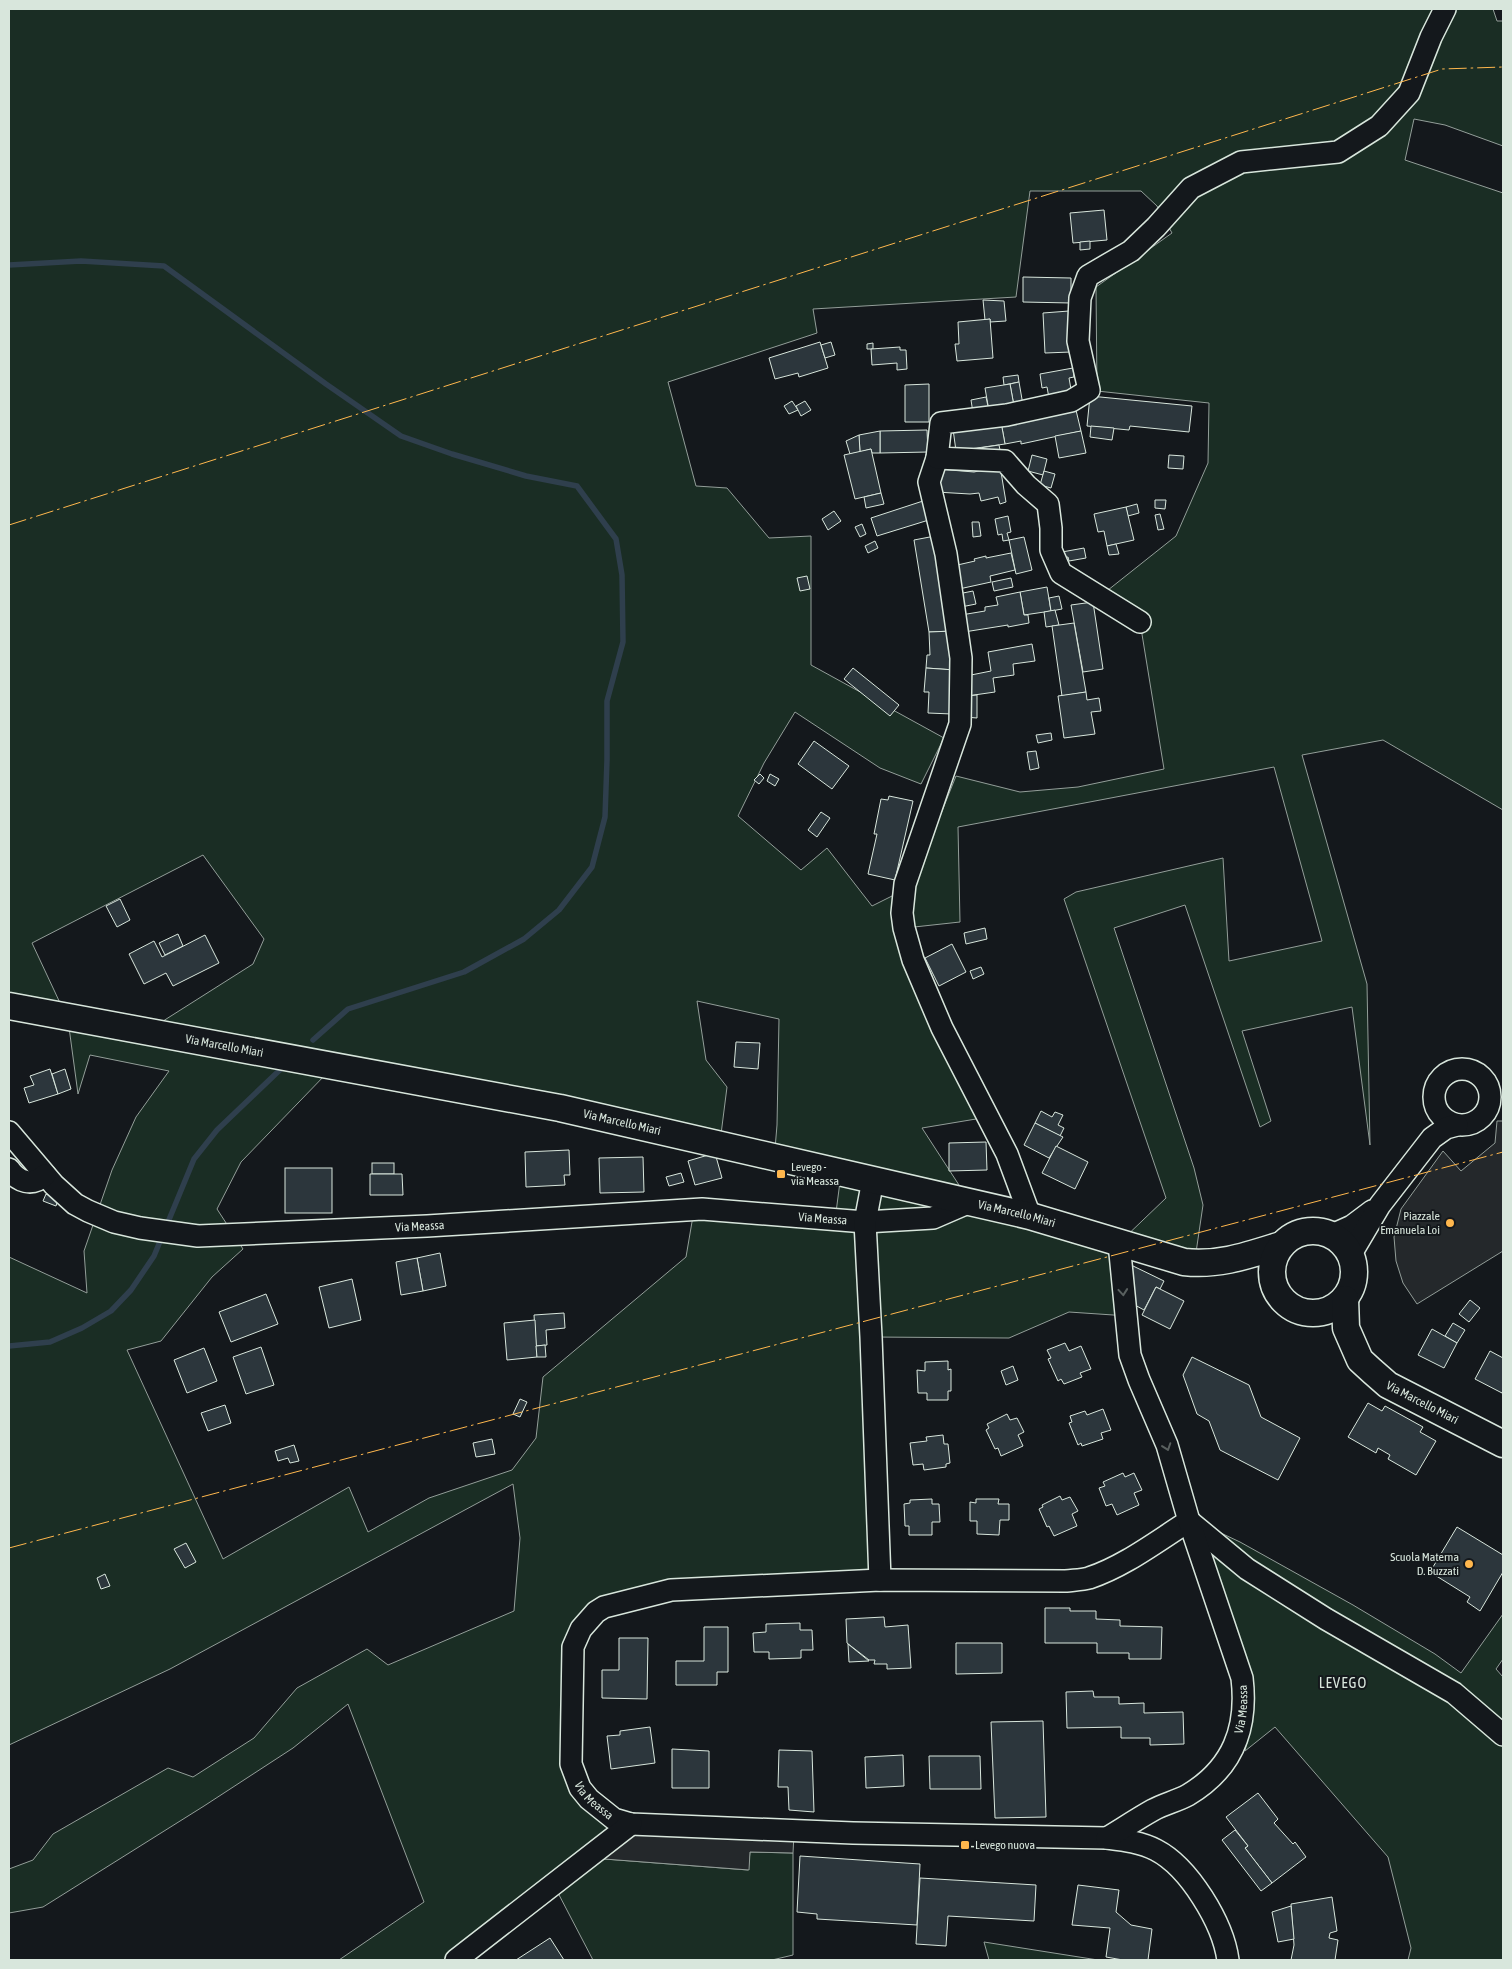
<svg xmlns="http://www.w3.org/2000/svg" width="1512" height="1969" font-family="'Asap Condensed',sans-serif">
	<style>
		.green { fill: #1a2d24; stroke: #939e99; fill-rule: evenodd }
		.parking { fill: #24282b; stroke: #939e99 }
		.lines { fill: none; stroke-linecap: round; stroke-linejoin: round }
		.stream { stroke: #2f3f4d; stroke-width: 5.5 }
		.building { fill: #2c363c; stroke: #d8e6dc }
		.minor-casing { stroke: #d8e6dc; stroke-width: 24 }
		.major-casing { stroke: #d8e6dc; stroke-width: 29 }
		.minor { stroke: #14181c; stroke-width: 21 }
		.major { stroke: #14181c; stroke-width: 26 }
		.power { stroke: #ffb74d; stroke-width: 1; stroke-dasharray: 18 4 2.5 4; stroke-linecap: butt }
		.oneway { stroke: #59605f }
		.poi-dot { fill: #ffb74d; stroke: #14181c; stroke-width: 2 }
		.labels { text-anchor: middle; stroke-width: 4; stroke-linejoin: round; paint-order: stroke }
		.street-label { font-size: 12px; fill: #d8e6dc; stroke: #14181c }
		.poi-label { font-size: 12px; fill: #d8e6dc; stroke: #14181c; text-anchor: start }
		.quarter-label { font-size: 15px; letter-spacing: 1px; fill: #d8e6dc; stroke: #14181c }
	</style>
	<rect width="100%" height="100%" fill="#14181c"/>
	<!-- green -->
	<g class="green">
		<path d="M9,9H1493L1497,21H1503V146L1445,125L1414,119L1405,160L1503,193V810L1383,740L1302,755L1367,984L1370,1145L1352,1007L1242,1031L1271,1121L1260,1127L1185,905L1114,928L1194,1168L1203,1205L1194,1266L1120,1243L1128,1316L1069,1312L1009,1338L872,1337L880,1580L614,1605L579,1649L578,1763L595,1797L640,1822L605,1859L748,1870L750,1852L793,1853V1955L772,1960H593L557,1891L460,1960H339L424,1902L348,1704L293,1748L204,1806L43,1907L9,1913V1869L33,1860L53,1834L168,1768L193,1777L254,1738L297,1688L367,1649L388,1665L514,1611L520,1538L513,1484L170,1669L9,1745V1257L87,1293L84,1251L112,1170L136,1117L169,1071L90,1055L78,1094L68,1020L9,1009ZM1030,191H1141L1157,206L1172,233L1096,287L1097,391L1209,403L1208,463L1176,536L1098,598L1140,622L1164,769L1078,787L1020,792L956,776L912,886L872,906L827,848L801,870L738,816L764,763L795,712L880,768L921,784L944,738L811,665V536L769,538L727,488L696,486L668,382L817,333L813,309L1016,297ZM1274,767L1322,941L1229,961L1223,858L1076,892L1064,899L1166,1198L1119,1243L970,1202L922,1128L988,1117L905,928L960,922L958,827ZM203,855L264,939L253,964L141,1035L68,1020L32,943ZM697,1001L779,1019L777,1125L774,1161L841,1174L835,1220L693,1216L686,1257L543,1377L536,1438L512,1470L429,1498L368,1532L349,1487L223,1559L127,1350L161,1341L212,1277L243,1249L217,1209L241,1162L327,1073L719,1150L727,1087L706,1060Z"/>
		<path d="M1191,1519L1240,1542L1353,1605L1435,1654L1461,1673L1503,1614V1659L1496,1669L1503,1677V1960H1408L1411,1948L1388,1857L1275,1727L1245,1751L1252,1719V1688Z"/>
		<path d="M984,1942L1098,1960H989Z"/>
	</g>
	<!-- parking -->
	<g class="parking">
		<path d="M1497,1121H1503V1251L1417,1304L1403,1283L1396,1261L1394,1237L1401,1209L1443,1151L1461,1171L1495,1143Z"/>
		<path d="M640,1822L794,1834L793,1853L750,1852L749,1870L604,1859Z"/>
	</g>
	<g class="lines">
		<!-- stream -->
		<g class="stream">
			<path d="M9,265L81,261L164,266L326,384L401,436L452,454L526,476L577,486L616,539L622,575L623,642L607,701V760L605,817L592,867L559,910L524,939L464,972L348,1009L313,1040"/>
			<path d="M9,1346L50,1342L82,1328L111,1311L131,1290L154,1256L194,1159L217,1130L284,1066"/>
		</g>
	</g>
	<!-- building -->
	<g class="building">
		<path d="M1104,210L1107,240L1073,243L1070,213Z"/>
		<path d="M1090,241V249L1080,250V242Z"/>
		<path d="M1023,277L1071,278V303L1023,302Z"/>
		<path d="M983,300L1004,301L1006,321L990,322V319L985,320Z"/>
		<path d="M1069,311L1071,352L1045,353L1043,313Z"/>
		<path d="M990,319L993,358L957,361L955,344H959L958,322Z"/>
		<path d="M820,342L828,368L799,377L798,373L775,379L769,358Z"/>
		<path d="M831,342L835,355L825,358L821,345Z"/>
		<path d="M873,343V349H867V344Z"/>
		<path d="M900,347V350H906L907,369L897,370V363L872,365L871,349Z"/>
		<path d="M1073,368L1074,377L1069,378L1072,395L1049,398L1047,387L1042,388L1040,374Z"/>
		<path d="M1018,375L1019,382L1004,385L1003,377Z"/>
		<path d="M1019,382L1023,405L1014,406L1010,384Z"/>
		<path d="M929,384V422H905V385Z"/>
		<path d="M1010,384L1014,406L989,411L985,388Z"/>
		<path d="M1090,396L1192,406L1189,432L1130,426L1129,430L1087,426Z"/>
		<path d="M986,397L989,411L973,413L971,400Z"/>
		<path d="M792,401L798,410L789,414L784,406Z"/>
		<path d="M805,401L811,410L801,416L796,406Z"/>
		<path d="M1075,406L1081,431L1021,444V441L1005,444L1001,422Z"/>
		<path d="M1001,422L1005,444L956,451L953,429Z"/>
		<path d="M1091,426L1114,428L1112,440L1090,437Z"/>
		<path d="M927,430L928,452L880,453V431Z"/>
		<path d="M880,431V453H872L871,449L860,452L859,435Z"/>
		<path d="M1081,431L1086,453L1059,458L1055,436Z"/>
		<path d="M859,435L860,452L850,454L846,441Z"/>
		<path d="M999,445L1001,455L975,459L973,449Z"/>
		<path d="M871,449L881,493L855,499L844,455Z"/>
		<path d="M1032,455L1047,459L1043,475L1028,471Z"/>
		<path d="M1169,455L1184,456L1183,469L1168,468Z"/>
		<path d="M1000,466L1006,502L1000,504L998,497L981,501L979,493L970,494L936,492L938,469L974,472Z"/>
		<path d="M1044,471L1055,474L1051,488L1040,485Z"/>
		<path d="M881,493L884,504L866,508L864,497Z"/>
		<path d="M926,500L932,519L877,536L871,518Z"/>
		<path d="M1155,500H1166L1165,509L1155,508Z"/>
		<path d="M1137,504L1139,513L1128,516L1126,507Z"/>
		<path d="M1126,507L1134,540L1107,546L1104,531L1098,532L1094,514Z"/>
		<path d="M834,511L841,521L828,530L822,519Z"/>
		<path d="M1160,514L1164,529L1158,530L1155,515Z"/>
		<path d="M1008,516L1011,532L1007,533L1009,540L1003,541L1002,534L998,535L995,519Z"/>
		<path d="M972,522H979L981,536L973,537Z"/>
		<path d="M862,524L866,534L860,537L855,527Z"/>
		<path d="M935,536L953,631L929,632L914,540Z"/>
		<path d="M1024,537L1032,570L1016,574L1009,540Z"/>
		<path d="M875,541L878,548L868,553L865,546Z"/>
		<path d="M1116,544L1119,554L1109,555L1107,546Z"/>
		<path d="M1084,548L1086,558L1069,561L1068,557L1063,558L1062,552Z"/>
		<path d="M1011,553L1015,570L990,576L991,582L959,589L953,566L975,561L974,559L986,556V558Z"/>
		<path d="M807,576L810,589L800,591L797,578Z"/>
		<path d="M1011,578L1013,587L994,591L992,582Z"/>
		<path d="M1047,587L1051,611L1024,615L1020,592Z"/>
		<path d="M973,591L976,604L961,607L958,594Z"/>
		<path d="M1020,592L1024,615H1028L1029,623L1008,627V625L964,632L961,615L985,611V607L998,605L996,597Z"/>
		<path d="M1059,596L1062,609L1051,611L1049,598Z"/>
		<path d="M1093,602L1103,669L1083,672L1071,605Z"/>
		<path d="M1055,610L1059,625L1046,627L1044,612Z"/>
		<path d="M1074,623L1086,692L1062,696L1052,626Z"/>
		<path d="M953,631L955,670L926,668L927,655H930L929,632Z"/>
		<path d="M1032,644L1035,661L1013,664L1014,675L993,678L995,692L967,696L966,676L991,671L988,652Z"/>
		<path d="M853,668L899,705L890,716L844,679Z"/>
		<path d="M926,668L955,670L952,714L928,713L929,692H924Z"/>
		<path d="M1086,692L1087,700L1099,698L1101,711L1091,712L1095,734L1064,738L1058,696Z"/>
		<path d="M977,695V718L965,717L967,696Z"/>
		<path d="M1051,733L1052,740L1038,743L1036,735Z"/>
		<path d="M814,741L849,766L832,789L798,764Z"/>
		<path d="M1036,751L1039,768L1030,770L1027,752Z"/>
		<path d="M760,774L764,778L759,784L754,780Z"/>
		<path d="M770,774L779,779L775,786L767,781Z"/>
		<path d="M889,796L913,801L895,880L868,874L877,834H874L881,799L888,800Z"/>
		<path d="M821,812L830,818L817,837L808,830Z"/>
		<path d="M120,899L130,920L117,927L106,906Z"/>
		<path d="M985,928L987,939L966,944L964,933Z"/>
		<path d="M178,934L183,946L165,955L159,943Z"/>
		<path d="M205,935L219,963L173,986L166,973L144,984L129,954L154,941L162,957Z"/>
		<path d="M952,944L966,972L939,986L925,958Z"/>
		<path d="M981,967L984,974L973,979L970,971Z"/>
		<path d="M736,1042L760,1043L758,1069L734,1067Z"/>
		<path d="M50,1069L58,1094L29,1103L24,1088L34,1085L30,1076Z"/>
		<path d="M65,1069L71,1089L58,1094L52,1074Z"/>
		<path d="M1041,1111L1052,1117L1055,1112L1063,1115L1058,1125L1064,1128L1060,1136L1035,1123Z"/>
		<path d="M1035,1123L1063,1137L1049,1158L1024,1145Z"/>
		<path d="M986,1142L987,1170L949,1171V1143Z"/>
		<path d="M1056,1146L1088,1162L1075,1189L1042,1173Z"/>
		<path d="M569,1150L570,1175H564L565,1185L526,1187L525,1152Z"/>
		<path d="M715,1153L722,1178L695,1185L688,1161Z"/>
		<path d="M643,1157L644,1192L600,1193L599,1158Z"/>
		<rect x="372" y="1163" width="22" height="11"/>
		<rect x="285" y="1168" width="47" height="45"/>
		<path d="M681,1173L684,1182L669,1186L666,1177Z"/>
		<path d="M370,1174H402L403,1195H370Z"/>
		<path d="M46,1194L58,1199L56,1206L43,1201Z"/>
		<path d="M440,1253L446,1286L423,1291L417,1258Z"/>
		<path d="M417,1258L423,1291L401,1295L396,1262Z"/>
		<path d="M1131,1265L1164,1281L1160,1289L1156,1287L1144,1310L1133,1304Z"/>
		<path d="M352,1279L361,1320L329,1328L319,1287Z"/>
		<path d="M1156,1287L1184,1301L1170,1329L1142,1315Z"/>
		<path d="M266,1294L278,1324L231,1342L219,1312Z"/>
		<path d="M1470,1300L1480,1308L1469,1322L1459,1314Z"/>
		<path d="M564,1313L565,1328L546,1330L547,1345L536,1346L534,1315Z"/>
		<path d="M535,1320L537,1357L507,1360L504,1323Z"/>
		<path d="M1453,1323L1465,1330L1457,1343L1445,1336Z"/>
		<path d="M1432,1329L1457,1343L1444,1368L1418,1355Z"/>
		<path d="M1065,1343L1069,1351L1081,1346L1091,1369L1080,1373L1082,1377L1064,1384L1061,1379L1058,1381L1048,1359L1051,1358L1047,1350Z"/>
		<path d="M545,1345L546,1357H537L536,1346Z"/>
		<path d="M261,1347L274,1385L246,1394L233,1357Z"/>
		<path d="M204,1348L217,1381L187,1393L174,1360Z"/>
		<path d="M1490,1351L1503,1358V1390L1502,1393L1475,1379Z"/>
		<path d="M1192,1357L1249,1385L1261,1417L1300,1438L1278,1480L1220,1450L1209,1421L1197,1414L1183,1375Z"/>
		<path d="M948,1361V1370L951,1369V1391H948V1400H927V1393H918L917,1370L925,1371V1362Z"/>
		<path d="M1013,1366L1018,1380L1006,1385L1001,1371Z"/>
		<path d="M520,1399L527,1402L520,1417L513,1414Z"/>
		<path d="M1368,1403L1382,1411L1385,1406L1423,1427L1420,1432L1436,1441L1416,1475L1388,1459L1390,1455L1378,1448L1376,1453L1348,1437Z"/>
		<path d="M225,1405L231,1423L208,1431L201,1413Z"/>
		<path d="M1103,1409L1111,1430L1101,1433L1103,1439L1082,1446L1081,1443L1078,1445L1069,1423L1072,1422L1070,1416L1085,1411L1087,1415Z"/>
		<path d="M1007,1414L1010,1420L1017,1418L1024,1432L1018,1435L1023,1446L1001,1456L998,1448L995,1449L986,1430L989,1428L987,1424Z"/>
		<path d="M943,1435L944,1444H948L950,1463L946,1464V1467L924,1470L923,1464L913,1465L910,1443L927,1441L926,1437Z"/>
		<path d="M492,1439L495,1454L476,1457L473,1443Z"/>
		<path d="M294,1445L299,1461L290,1463L288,1458L278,1461L275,1451Z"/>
		<path d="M1123,1473L1125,1477L1134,1473L1142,1490L1134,1493L1139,1505L1117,1515L1112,1504L1106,1506L1099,1488L1105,1486L1103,1482Z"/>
		<path d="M1060,1496L1062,1500L1070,1497L1078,1511L1072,1514L1077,1526L1054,1536L1049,1526L1047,1527L1039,1509L1043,1507L1042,1505Z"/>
		<path d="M932,1499V1504H939L940,1522H932V1535H909V1526H905L904,1504L910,1503V1500Z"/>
		<path d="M976,1499H999L998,1504H1009V1520H1000L999,1535L977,1534V1521H970V1502L976,1503Z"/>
		<path d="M1457,1527L1503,1555V1572L1480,1611L1467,1602L1470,1597L1430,1572Z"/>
		<path d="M186,1543L196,1562L185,1568L174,1549Z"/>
		<path d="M105,1574L110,1586L101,1589L97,1578Z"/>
		<path d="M1045,1608H1070V1611H1096V1619L1120,1620V1626L1162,1627L1161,1659H1129V1653H1097V1643H1045Z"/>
		<path d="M884,1617L885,1627L908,1625L911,1668L887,1669V1664H874L875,1660H869L847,1643L846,1619Z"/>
		<path d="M800,1623V1630H812L813,1650H801V1658L769,1659V1652H754L753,1633L766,1632V1624Z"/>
		<path d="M704,1627H728V1672H717V1685H676V1661H704Z"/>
		<path d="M619,1638H648L647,1699L602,1698V1670H619Z"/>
		<path d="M956,1643H1002V1673L956,1674Z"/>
		<path d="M848,1644L869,1661L849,1662Z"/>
		<path d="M1093,1691L1094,1697H1119V1704L1144,1703V1713L1183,1712L1184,1744L1150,1745V1738H1121V1727L1067,1728L1066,1692Z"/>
		<path d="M1043,1721L1046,1817L995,1818L991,1722Z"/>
		<path d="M650,1727L655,1763L611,1769L607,1736L620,1735V1731Z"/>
		<path d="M672,1749L709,1751V1788H672Z"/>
		<path d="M779,1750L812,1751L814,1812L789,1810L788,1787H778Z"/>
		<path d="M903,1755L904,1786L866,1788L865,1757Z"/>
		<path d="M929,1756H980L981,1789H930Z"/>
		<path d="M1258,1793L1278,1819L1274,1823L1293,1844L1295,1842L1306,1857L1272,1883L1245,1848L1248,1846L1226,1817Z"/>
		<path d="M1235,1830L1248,1846L1245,1848L1272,1883L1261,1891L1222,1840Z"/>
		<path d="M800,1856L920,1864L917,1925L817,1919V1914L797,1912Z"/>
		<path d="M920,1878L1036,1885L1034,1921L948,1916L946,1946L916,1944Z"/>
		<path d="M1078,1885L1119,1890L1116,1912L1131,1925L1152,1929L1148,1960H1123L1106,1957L1110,1928L1072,1925Z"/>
		<path d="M1332,1897L1337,1931L1330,1933L1329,1938L1338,1940L1335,1960H1291L1294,1945L1291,1904Z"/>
		<path d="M1291,1906L1294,1939L1278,1942L1272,1912Z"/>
		<path d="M550,1938L564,1960H516Z"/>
	</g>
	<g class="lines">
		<!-- minor casing -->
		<g class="minor-casing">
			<g id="minor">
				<path d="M937,458L929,482L946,554L961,658L960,724L905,884L902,913L904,928L913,960L942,1028L1007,1154L1030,1216"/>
				<path d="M1140,622L1061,573L1051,550V528L1048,504L1026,485L1005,461L937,458L941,423L1007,415L1071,401L1089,390L1078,341L1080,298L1088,276L1131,251L1156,227L1191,188L1241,162L1338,152L1379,126L1409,93L1431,37L1445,9"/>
				<circle cx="1462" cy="1097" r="28"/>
				<path id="s1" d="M9,1132L54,1185L75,1204L88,1211L114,1222L140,1228L198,1236L427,1226L702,1209L865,1222L933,1218L970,1202"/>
				<path d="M9,1169C18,1182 32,1187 45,1175"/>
				<path d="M873,1180L865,1222L871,1337L880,1580"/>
				<path d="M1332,1235L1352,1226L1372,1211"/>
				<path d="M1351,1254L1380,1205L1432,1138L1446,1128L1457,1125"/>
				<path id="s2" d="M1189,1521C1157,1541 1125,1566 1089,1578C1082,1580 1074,1580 1066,1581L880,1580L671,1590L604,1607L596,1612L581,1629L573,1647L571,1764L580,1788L589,1799L614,1819L631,1824L853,1833L1107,1838C1123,1840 1141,1842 1156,1850C1189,1867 1223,1923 1228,1960"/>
				<path d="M1189,1521L1247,1569L1326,1619L1454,1693L1503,1735"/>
				<path id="s3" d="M1107,1838C1122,1829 1137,1819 1153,1810C1164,1804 1177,1801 1188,1795C1233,1768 1248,1728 1242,1678L1189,1521L1167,1445L1139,1380L1130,1355L1119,1243"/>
				<path d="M456,1960L631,1824"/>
			</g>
		</g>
		<!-- major casing -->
		<g class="major-casing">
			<g id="major">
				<path id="s4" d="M9,1006L560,1108L1030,1216L1184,1262C1219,1266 1249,1255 1281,1245"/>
				<circle cx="1313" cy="1272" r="41"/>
				<path id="s5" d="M1345,1299L1346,1328L1360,1360L1372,1371L1388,1385L1503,1444"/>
			</g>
		</g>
		<!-- minor -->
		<use href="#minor" class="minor"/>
		<!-- major -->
		<use href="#major" class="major"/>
		<!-- power -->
		<g class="power">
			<path d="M9,525L1442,69L1503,67"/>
			<path d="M9,1548L1503,1152"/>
		</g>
	</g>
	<!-- one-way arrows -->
	<defs><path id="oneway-chevron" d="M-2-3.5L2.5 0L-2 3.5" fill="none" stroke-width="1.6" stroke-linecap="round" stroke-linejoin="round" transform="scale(1.25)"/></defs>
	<g class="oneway">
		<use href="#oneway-chevron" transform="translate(1123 1292) rotate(85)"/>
		<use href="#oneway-chevron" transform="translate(1167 1447) rotate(71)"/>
	</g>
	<!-- markers -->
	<g class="poi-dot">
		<rect x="776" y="1169" width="10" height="10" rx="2.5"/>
		<circle cx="1450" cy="1223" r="5"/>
		<circle cx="1469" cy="1564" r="5"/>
		<rect x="960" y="1840" width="10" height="10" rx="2.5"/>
	</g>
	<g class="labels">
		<!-- street labels -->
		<g class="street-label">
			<text dy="4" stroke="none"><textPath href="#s4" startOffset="219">Via Marcello Miari</textPath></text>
			<text dy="4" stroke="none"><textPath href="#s4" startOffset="624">Via Marcello Miari</textPath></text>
			<text dy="4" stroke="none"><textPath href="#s4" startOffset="1029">Via Marcello Miari</textPath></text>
			<text dy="4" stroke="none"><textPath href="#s1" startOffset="852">Via Meassa</textPath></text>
			<text dy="4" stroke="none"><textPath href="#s1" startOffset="448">Via Meassa</textPath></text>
			<text dy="4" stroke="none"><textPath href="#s5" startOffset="140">Via Marcello Miari</textPath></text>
			<text dy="4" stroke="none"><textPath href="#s3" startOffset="198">Via Meassa</textPath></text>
			<text dy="4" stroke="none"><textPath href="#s2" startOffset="816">Via Meassa</textPath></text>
		</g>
		<!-- poi labels -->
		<g class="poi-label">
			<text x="791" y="1171">Levego -<tspan x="791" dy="14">via Meassa</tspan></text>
			<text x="1440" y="1220" text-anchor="end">Piazzale<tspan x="1440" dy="14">Emanuela Loi</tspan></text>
			<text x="1459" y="1561" text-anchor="end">Scuola Materna<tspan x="1459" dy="14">D. Buzzati</tspan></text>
			<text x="975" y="1849">Levego nuova</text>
		</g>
		<!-- quarter labels -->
		<g class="quarter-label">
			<text x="1343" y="1688">LEVEGO</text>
		</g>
	</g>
	<!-- border -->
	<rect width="1512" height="1969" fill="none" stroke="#d8e6dc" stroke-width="20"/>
</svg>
